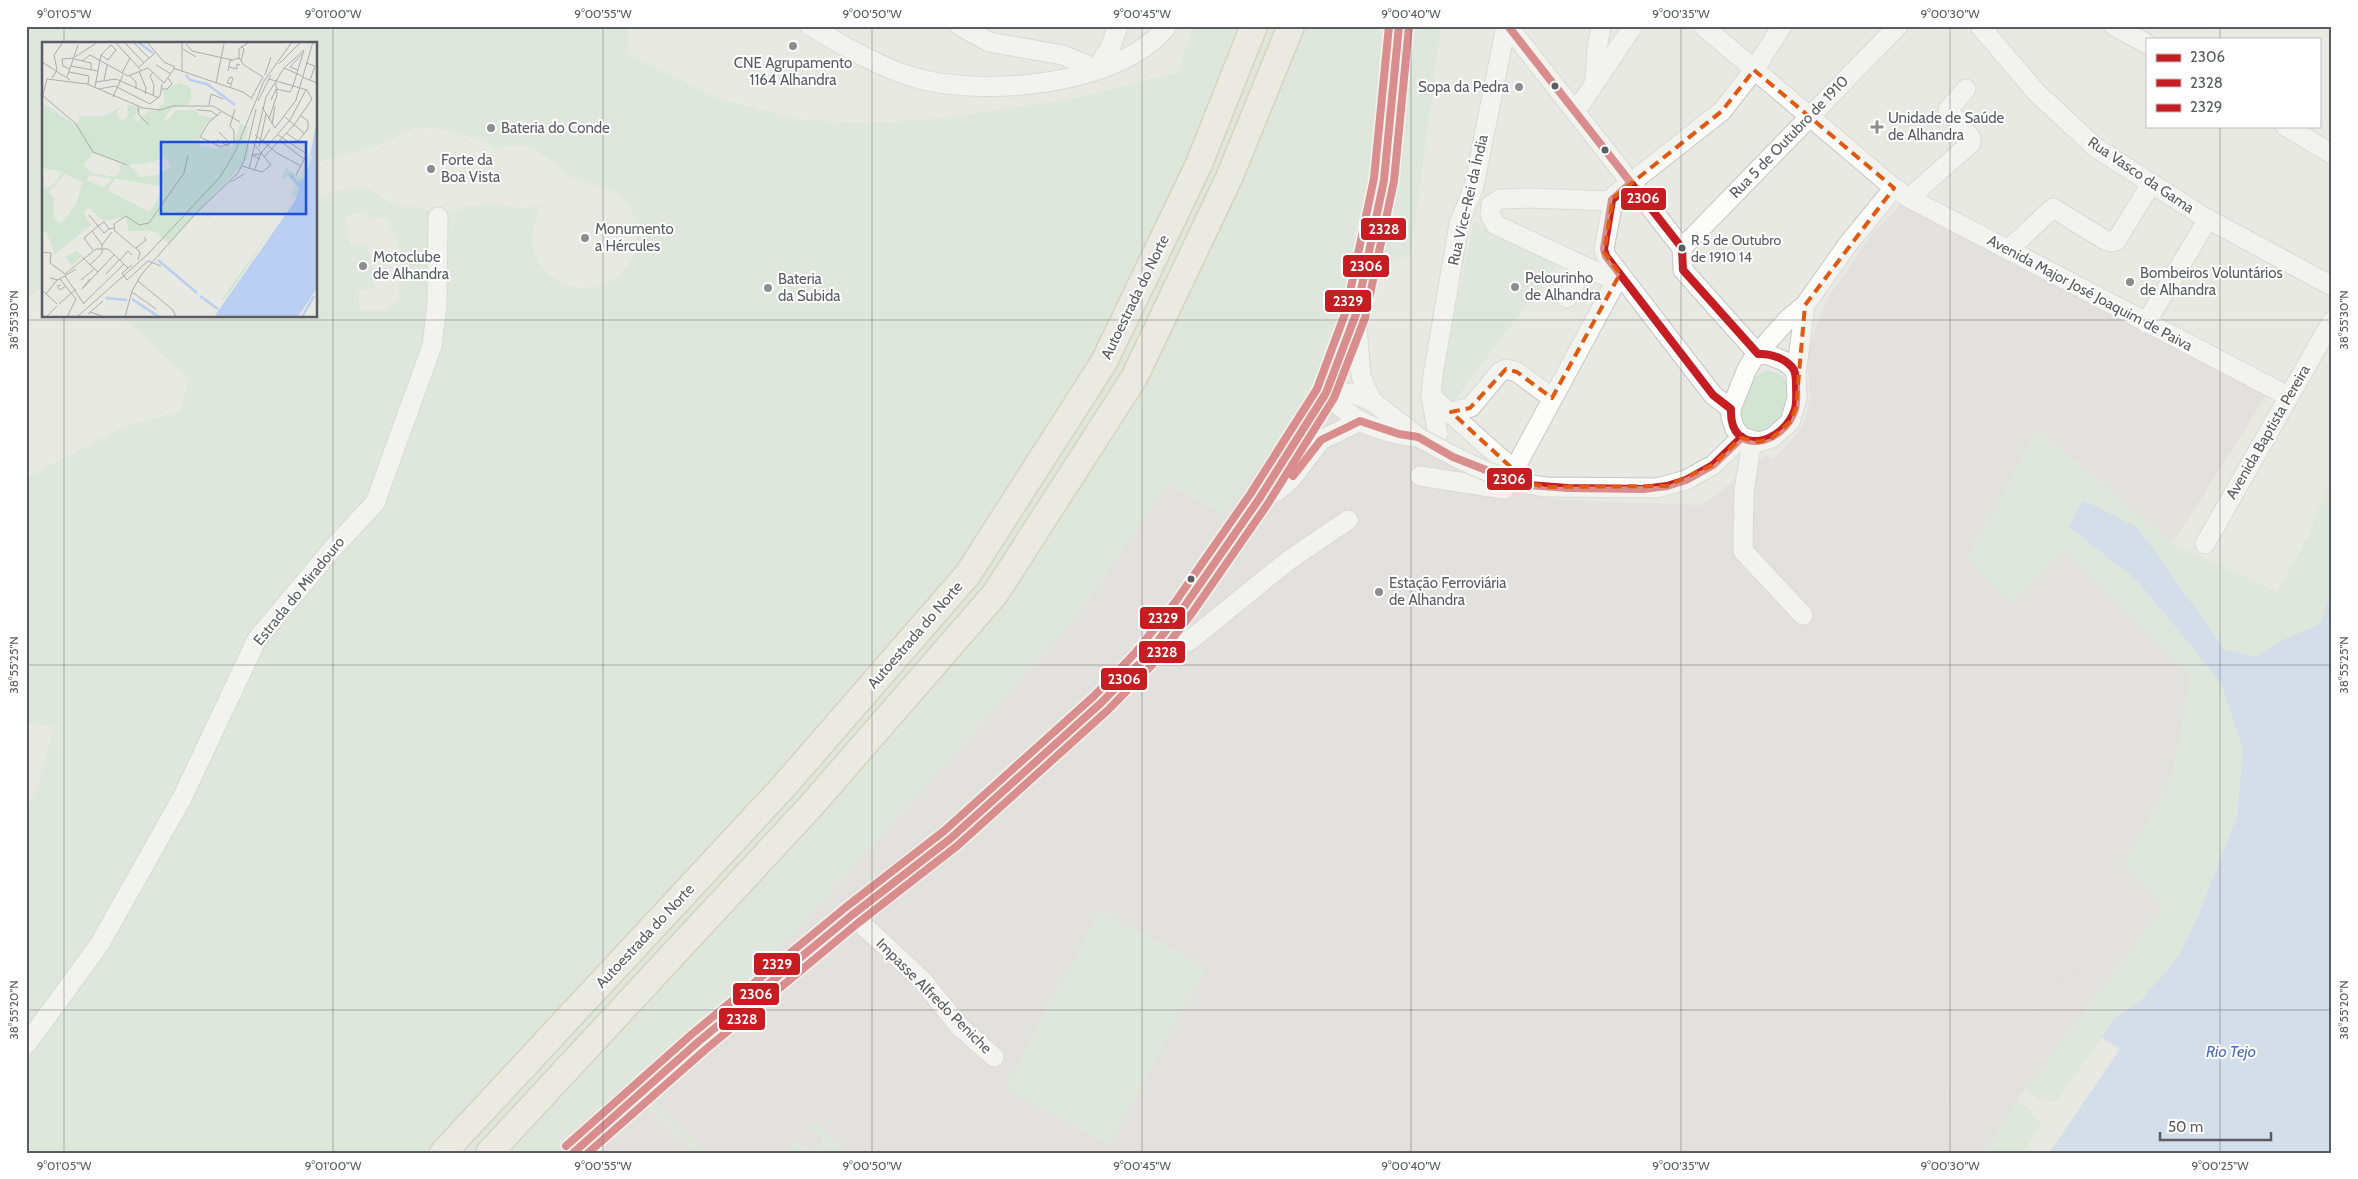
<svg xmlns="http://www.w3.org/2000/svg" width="2358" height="1179" font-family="Cabin,sans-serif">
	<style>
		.industrial { fill: #d9d8d4 }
		.green { fill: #d2e5d3; fill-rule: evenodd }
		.water { fill: #bacff1 }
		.pier { fill: #e9e9e3 }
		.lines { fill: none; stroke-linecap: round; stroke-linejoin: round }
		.minor-casing { stroke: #c6c6c4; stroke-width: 21 }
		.major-casing { stroke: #cfcdb3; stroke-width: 25 }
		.highway-casing { stroke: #bdb994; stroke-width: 29 }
		.minor { stroke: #fcfcfb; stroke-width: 19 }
		.major { stroke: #f1f1e6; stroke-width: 22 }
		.highway { stroke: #ecece0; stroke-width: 26 }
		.rail { stroke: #e1e2e1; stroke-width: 4; stroke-dasharray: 1 6; stroke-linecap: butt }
		.minor-bridge-casing { stroke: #c6c6c4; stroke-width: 21; stroke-linecap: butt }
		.minor-bridge { stroke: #fcfcfb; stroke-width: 19 }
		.bus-1-casing { stroke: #fff; stroke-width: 11 }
		.bus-2-casing { stroke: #fff; stroke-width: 11 }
		.bus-3-casing { stroke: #fff; stroke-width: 11 }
		.bus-1 { stroke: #c61d23; stroke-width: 8 }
		.bus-2 { stroke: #c61d23; stroke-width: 8 }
		.bus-3 { stroke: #c61d23; stroke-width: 8 }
		.marked { fill: none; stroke: #e15910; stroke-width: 4; stroke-dasharray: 10 6; stroke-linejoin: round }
		.ticks { fill: none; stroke: #5a5c61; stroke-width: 1; stroke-opacity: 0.45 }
		.poi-dot { fill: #8c8d8e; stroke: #fff; stroke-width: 2 }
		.bus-dot { fill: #5a5c61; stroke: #fff; stroke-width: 2 }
		.labels { text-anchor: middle; stroke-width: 4; stroke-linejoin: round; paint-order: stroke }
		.bus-label { font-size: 14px; fill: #5a5c61; stroke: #fff; text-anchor: start }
		.poi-label { font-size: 15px; fill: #5a5c61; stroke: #fff; text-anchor: start }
		.street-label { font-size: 15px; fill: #5a5c61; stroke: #fff }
		.water-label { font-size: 16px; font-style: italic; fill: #4b6bb8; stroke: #fff }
		.inset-river { fill: none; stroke: #bacff1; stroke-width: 2.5 }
		.inset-road { fill: none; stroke: #acadab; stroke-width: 1 }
		.view { fill: #1d4ed8; fill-opacity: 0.15; stroke: #1d4ed8; stroke-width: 2.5 }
		.inset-edge { fill: none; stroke: #5a5c61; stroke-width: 2.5 }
		.line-badge { stroke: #fff; stroke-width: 2 }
		.badge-label { font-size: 14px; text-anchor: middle; font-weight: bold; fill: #fff }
		.neatline { fill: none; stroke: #5a5c61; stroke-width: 2 }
		.ticks-label { font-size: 12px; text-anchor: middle; fill: #5a5c61 }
	</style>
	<rect width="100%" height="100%" fill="#e9e9e3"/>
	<!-- industrial -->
	<path class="industrial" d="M1901,204L2269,391L2173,543L2038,429L2033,437L2091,479L2070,529L2212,695L2165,906L2017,1100L1983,1153H594L751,982L1075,619L1168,484L1225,514L1310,391L1407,437L1562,500L1702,505L1767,455L1773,460L1800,430L1805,420L1810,398L1808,360L1810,344L1827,299L1874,231Z"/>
	<!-- green -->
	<g class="green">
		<path d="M26,26H628V54L718,98L796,119L868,123L942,118L1071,99L1178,72L1193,26H1377V31L1441,28L1411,255L1351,282L1310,391L1225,515L1168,484L1075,619L751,982L594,1153H26V812L38,785L54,727L26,723V478L123,427L180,411L189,379L121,316H316V201L335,191L364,186L392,203L438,212V217L468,206L497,204L519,208L542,206C531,225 529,243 540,263C545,273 555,280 566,284C620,306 664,234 619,196C606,185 589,185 574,178C561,171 537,147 523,146C514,145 503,148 493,148L485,141L439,129L415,128L385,143L316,163V44H44V287L26,299ZM366,211L369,220L386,217L401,251L399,301L383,310H360L358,291L375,288L368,242L350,245L345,217Z"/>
		<path d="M1474,221L1559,262L1451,405L1439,387Z"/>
		<path d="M1765,371C1813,371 1779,455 1744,426L1741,413L1754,377Z"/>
		<path d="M2037,429L2173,543L2277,592L2309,534L2332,471V590L2321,624L2283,640L2257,657L2224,650L2138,528L2070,527L2137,580L2221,683L2243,749L2237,817L2198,916L2179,956L2142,999L2116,1017L2057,1101L2052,1103L2044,1098L2039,1100L2024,1091L2164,906L2122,865L2167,788L2178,743L2190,676L2064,550L2011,604L1967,559Z"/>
		<path d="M1100,910L1206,967L1110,1145L1004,1089Z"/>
		<path d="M2017,1100L2032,1110V1116L2040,1122V1127L2023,1153H1983Z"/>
		<path d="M653,1101L706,1153H695L647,1106Z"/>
		<path d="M815,1121L844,1150L842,1153H784L797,1139L811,1152L823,1140L809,1127Z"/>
	</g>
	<!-- water -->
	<path class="water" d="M2083,500L2138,528L2225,650L2257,657L2283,640L2320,624L2332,590V1153H2049L2119,1049L2101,1037L2116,1017L2142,999L2179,956L2198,916L2237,817L2243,749L2221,683L2137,580L2069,527Z"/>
	<!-- pier -->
	<path class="pier" d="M2101,1037L2120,1049L2049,1153H2047L2116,1050L2100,1039Z"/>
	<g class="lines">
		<!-- minor casing -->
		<g class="minor-casing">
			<g id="minor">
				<path d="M810,26C844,46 878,67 916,78C983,97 1121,86 1167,26"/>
				<path d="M960,26L989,42L1063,55L1096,69L1111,46L1118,26"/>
				<path d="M1508,26L1682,248L1683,270L1758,354"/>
				<path d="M1703,26L1894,188L1909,198L2288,396"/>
				<path d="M1980,26L2036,92L2096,148L2204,217L2332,286"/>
				<path d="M2114,26L2147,44"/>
				<path d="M1595,82L1597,48L1601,26"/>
				<path d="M1576,111L1633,26"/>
				<path d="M2285,126L2332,154"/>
				<path d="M1909,198L1971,143V138L1948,110L1966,89"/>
				<path d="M1612,201L1530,198L1500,199L1491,205L1490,215L1496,225L1616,281"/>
				<path d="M1682,248L1898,26"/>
				<path d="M2009,249L2053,208L2105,240L2111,242L2116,241L2151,184"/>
				<path d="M1567,298L1584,266"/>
				<path d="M1356,315L1361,376L1372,401"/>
				<path d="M2146,323L2208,219"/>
				<path d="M1758,354L1769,355L1784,361L1793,368L1796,374L1797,398L1790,422L1772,438L1759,442L1742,437L1735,429L1731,417V409L1747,369L1755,356L1788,319L1805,305L1848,244L1894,188"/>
				<path d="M1796,374L1805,305"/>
				<path d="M1326,393H1351L1372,401L1418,437"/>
				<path d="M1326,393C1353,422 1375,431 1414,437"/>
				<path d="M1731,409L1713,395L1606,256L1604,249L1614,196L1722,111L1754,70L1782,26"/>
				<path d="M1451,412L1471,407L1500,372L1506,369L1517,372L1552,398"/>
				<path d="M1438,434L1431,396L1432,381L1459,224L1474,186L1506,26"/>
				<path d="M1752,441L1744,491L1743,551L1803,615"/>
				<path d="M1713,465L1742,437"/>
				<path d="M1514,470L1620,274"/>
				<path d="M1420,476L1504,489L1514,470L1431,396"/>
				<path d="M1259,499L1277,491L1291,479L1321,440L1360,421"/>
				<path d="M2205,544L2332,321"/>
				<path d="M1144,659L1189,641L1289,560L1348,520"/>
				<path d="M852,915L922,980L960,1027L994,1057"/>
				<path d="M26,1045L99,945L182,798L257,639L334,547L375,503L432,346L437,305L438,217"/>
			</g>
		</g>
		<!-- major casing -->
		<g class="major-casing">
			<path id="major" d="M573,1153L698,1042L852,915L950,839L1101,703L1144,659L1184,607L1259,499L1326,393L1356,314L1384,180L1399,26"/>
		</g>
		<!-- highway casing -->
		<g class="highway-casing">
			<g id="highway">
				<path d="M443,1153L785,785L968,574L1104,362L1199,164L1254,26"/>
				<path d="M489,1153L810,807L995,594L1134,378L1229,178L1291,26"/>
			</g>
		</g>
		<!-- minor -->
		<use href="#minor" class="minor"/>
		<!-- major -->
		<use href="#major" class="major"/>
		<!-- highway -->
		<use href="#highway" class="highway"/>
		<!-- rail -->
		<path class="rail" d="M1893,1153C1930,1115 1968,1077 2005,1040C2059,987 2113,934 2151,867C2174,825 2190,780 2200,733"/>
		<!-- minor-bridge casing -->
		<g class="minor-bridge-casing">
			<path id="minor-bridge" d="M1418,437C1458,459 1500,482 1546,487L1657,488L1686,480L1713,465"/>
		</g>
		<!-- minor-bridge -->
		<use href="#minor-bridge" class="minor-bridge"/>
		<!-- bus-1 casing -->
		<g class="bus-1-casing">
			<g id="bus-1">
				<path d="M1508,26L1682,248L1683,270L1758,354C1771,353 1787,359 1794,370C1796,375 1796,380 1796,385C1796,393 1797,401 1795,409C1784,445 1729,458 1731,409L1713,395L1606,256L1604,249L1612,200L1631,183"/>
				<path d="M1293,476L1321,440L1360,421L1399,434L1418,437L1453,457L1509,479L1528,485L1568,488L1643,489L1667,486L1686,480L1713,465L1742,437"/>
				<path d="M573,1153L698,1042L852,915L950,839L1101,703L1144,659L1184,607L1259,499L1326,393L1356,314L1384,180L1399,26"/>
			</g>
		</g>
		<!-- bus-2 casing -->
		<g class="bus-2-casing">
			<path id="bus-2" d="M588,1153L705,1050L858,923L957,846L1108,710L1152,665L1192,613L1267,505L1334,398L1365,318L1394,181L1409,27"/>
		</g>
		<!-- bus-3 casing -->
		<g class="bus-3-casing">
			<path id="bus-3" d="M566,1146L692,1034L846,907L944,831L1094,696L1136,652L1176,601L1251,493L1317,389L1346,311L1374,178L1389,26"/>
		</g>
		<!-- bus-1 -->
		<use href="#bus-1" class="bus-1"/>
		<!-- bus-2 -->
		<use href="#bus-2" class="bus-2"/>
		<!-- bus-3 -->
		<use href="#bus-3" class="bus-3"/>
	</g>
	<!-- marked area -->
	<path d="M0 0H2358V1179H0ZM1754,70L1894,188L1805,305L1796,408L1790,422L1772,438L1759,442L1741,438L1713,465L1667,486L1546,487L1509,479L1514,470L1451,412L1470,408L1506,369L1517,372L1552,398L1620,274L1604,252L1613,198L1722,111Z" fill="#e9e9e3" fill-opacity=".55" fill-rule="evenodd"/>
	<path class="marked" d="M1754,70L1894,188L1805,305L1796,408L1790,422L1772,438L1759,442L1741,438L1713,465L1667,486L1546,487L1509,479L1514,470L1451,412L1470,408L1506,369L1517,372L1552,398L1620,274L1604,252L1613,198L1722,111Z"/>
	<!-- ticks -->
	<path class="ticks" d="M64,26V44M333,26V1153M603,26V1153M872,26V1153M1142,26V1153M1411,26V1153M1681,26V1153M1950,26V1153M2220,26V39M2220,126V1153M64,316V1153M26,320H2332M26,665H2332M26,1010H2332"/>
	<!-- markers -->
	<g class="poi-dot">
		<circle cx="793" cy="46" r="5"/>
		<circle cx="1519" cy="87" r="5"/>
		<path d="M1874.5 119.5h5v5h5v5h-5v5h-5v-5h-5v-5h5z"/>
		<circle cx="491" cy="128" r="5"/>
		<circle cx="431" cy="169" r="5"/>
		<circle cx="585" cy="238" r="5"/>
		<circle cx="363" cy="266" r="5"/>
		<circle cx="2130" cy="282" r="5"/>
		<circle cx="1515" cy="287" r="5"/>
		<circle cx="768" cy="288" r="5"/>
		<circle cx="1379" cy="592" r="5"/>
	</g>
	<g class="bus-dot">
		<circle cx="1555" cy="86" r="4.5"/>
		<circle cx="1605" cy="150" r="4.5"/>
		<circle cx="1682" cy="248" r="4.5"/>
		<circle cx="1191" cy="579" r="4.5"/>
	</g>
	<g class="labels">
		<!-- bus labels -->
		<g class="bus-label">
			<text x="1691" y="245">R 5 de Outubro<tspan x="1691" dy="17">de 1910 14</tspan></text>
		</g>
		<!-- poi labels -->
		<g class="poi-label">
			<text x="793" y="68" text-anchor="middle">CNE Agrupamento<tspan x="793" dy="17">1164 Alhandra</tspan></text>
			<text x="1509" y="92" text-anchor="end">Sopa da Pedra</text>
			<text x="1888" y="123">Unidade de Saúde<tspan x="1888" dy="17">de Alhandra</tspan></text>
			<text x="501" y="133">Bateria do Conde</text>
			<text x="441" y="165">Forte da<tspan x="441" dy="17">Boa Vista</tspan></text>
			<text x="595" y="234">Monumento<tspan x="595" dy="17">a Hércules</tspan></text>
			<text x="373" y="262">Motoclube<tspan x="373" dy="17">de Alhandra</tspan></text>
			<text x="2140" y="278">Bombeiros Voluntários<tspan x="2140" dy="17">de Alhandra</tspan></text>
			<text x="1525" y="283">Pelourinho<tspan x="1525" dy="17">de Alhandra</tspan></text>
			<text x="778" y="284">Bateria<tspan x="778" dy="17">da Subida</tspan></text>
			<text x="1389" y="588">Estação Ferroviária<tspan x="1389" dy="17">de Alhandra</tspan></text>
		</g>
		<!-- street labels -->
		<g class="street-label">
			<text transform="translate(1789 137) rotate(-46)" y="5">Rua 5 de Outubro de 1910</text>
			<text transform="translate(2141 175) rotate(34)" y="5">Rua Vasco da Gama</text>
			<text transform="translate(1468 200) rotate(-77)" y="5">Rua Vice-Rei da Índia</text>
			<text transform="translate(2090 293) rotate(28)" y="5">Avenida Major José Joaquim de Paiva</text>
			<text transform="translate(1135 297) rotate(-64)" y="5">Autoestrada do Norte</text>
			<text transform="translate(2268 432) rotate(-60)" y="5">Avenida Baptista Pereira</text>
			<text transform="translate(299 591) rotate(-51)" y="5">Estrada do Miradouro</text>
			<text transform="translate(915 635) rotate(-49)" y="5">Autoestrada do Norte</text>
			<text transform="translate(645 936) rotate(-47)" y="5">Autoestrada do Norte</text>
			<text transform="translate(934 996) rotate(45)" y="5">Impasse Alfredo Peniche</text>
		</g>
		<!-- water labels -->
		<g class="water-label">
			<text x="2231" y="1057">Rio Tejo</text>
		</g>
	</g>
	<!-- overview -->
	<g transform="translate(42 42)">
		<rect width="275" height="275" fill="#e9e9e3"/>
		<path d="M138,41L148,45L150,56L145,63L130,66L121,78L125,79L134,68H154L157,73L173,76L166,79L157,94L158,103L172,107L191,104L198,82L207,85L203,101L207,102L206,116L159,167L165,173L171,171L167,176L159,168L127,202L112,189H87L83,175L62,179L46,166L41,171L49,183L13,212L5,191L0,188V148L12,142L20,130L0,126V60L33,83L38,77L35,74H63L82,63L74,70L80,79L86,74L85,62L100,66L91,75L95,80L106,69H115L123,58L120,48ZM51,111L80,121L77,125L79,128L72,135L49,131L41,123ZM123,116L130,125L114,133L100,135L87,124L91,121L101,122ZM23,132L40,140L36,157L23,178L17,181L13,177L11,164L13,157L7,150ZM48,133L70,137L62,146L45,138ZM73,137H77L122,145L108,170L65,148ZM266,113L270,115L261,138L256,140L250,132H246L255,142L256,150L240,175L252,156L249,153L253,142L246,134L242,137L240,134L244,126L259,136ZM238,175L188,250L181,258L177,256L180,257ZM35,209L41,213L30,224L23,214Z" fill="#d2e5d3" fill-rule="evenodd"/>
		<path d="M275,78V246L256,275H172L253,159L257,146L246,132H250L256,140L261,138L270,115L268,113Z" fill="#bacff1"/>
		<path class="inset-river" d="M96,0L111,11M144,33L148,38L165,42L193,63M116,218L155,251M158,254L176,267M64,256L85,258M90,257L117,275M260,275L272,254"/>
		<path class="inset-road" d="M73,0L99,28M82,0L102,21M91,0L107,16M105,0L122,20L133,25M207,0L197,7V16L202,23L221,35L210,55M140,1V29M144,2L150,9L190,18M199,4L202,7L199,19M141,7L154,15M33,15L56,0M32,17L49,21V28M40,19L48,13L86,34L106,26L122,41M0,20L28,38M264,21L273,24L268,38M237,22L259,0M114,23L129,32M29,24L56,29M97,25L113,11M187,25L195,27V22L198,23M131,26L201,50L211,57M242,26L260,34M28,27L21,24L20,17L32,16M256,28L248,25L260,12M97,29L104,46L103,52M186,29L188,19L197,16M27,30L47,34L46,42M111,30L108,34L112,43L111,53M80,31L88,16M223,33L229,15M88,34L94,40V47M25,35L36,3M260,35L275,41M10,36L15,28L12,13L21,0M5,37L45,42L101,66L118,68L131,64H171L198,80M62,38L65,23M54,40L74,37L117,56M122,41L132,27M174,41L182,2M53,45L59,13L69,3L74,8L66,18L59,13M188,46L191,36L188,35L185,41L189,42M57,47L73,44L108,62L118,54L120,42M119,47H125L130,42L126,36M0,53L34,82L51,110L85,123M1,53L5,37M71,55L81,33M229,58L234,47L248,50L251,44M216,59L229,33M167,63L169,52L181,57M96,65L97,73L107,83M220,65L233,86L254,58L271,0M155,68L169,69L176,74M179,70L167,80L158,95L179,105L192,99V89L188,84L193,67M259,74L266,79V87M243,75L263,92M227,77L235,53L234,41M230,82L233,64M177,90L188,101M244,91L256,99L266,87M213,93L235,111L259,124M236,93L265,112L254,133M175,98L186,104L188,101M237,98L262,117M220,100L228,87M211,101L229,123M217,105L224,72M219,111L248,78L264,48M218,112L210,113L218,117M222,115L252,83L270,57L265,48L227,37M200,124L220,130L229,123M207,127L224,55L242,26L262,8L251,44M212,129L219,111M189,140L202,132M47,173L56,184L42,196L51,208M67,187L62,191L56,184L62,180L67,187L72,186M50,189L60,203M94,206L104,198L102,195M0,210L9,211L8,221M40,215L56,230M78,218L86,209L90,213M96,218L98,210L73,189L72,182L84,174L97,183L107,181L142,131L146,113M8,221L23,232M48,223L60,211V203L70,190M90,223L80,231L85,238L106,219L119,224M23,232L54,207H66L86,226M64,232L77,218M23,234L42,262M8,236L16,238L34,227M18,237L34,257L25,275M48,237L40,247L72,213M39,238L52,227M96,239L131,268L134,275M19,243L15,244L18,248L24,244M0,248L15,262M90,250L114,267M4,252L15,238M42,261L82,222M17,262L34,247M48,270L63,275M46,272L61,259M4,275L15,264M35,275L105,213L178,135L193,110L222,39L250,0M83,275L90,249L99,233L153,172L196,131L202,119L214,67"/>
		<path class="view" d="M119,100H264V172H119Z"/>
		<rect width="275" height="275" class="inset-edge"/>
	</g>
	<g class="line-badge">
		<rect x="1620" y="187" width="47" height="24" rx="5" fill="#c61d23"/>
		<rect x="1360" y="217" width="47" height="24" rx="5" fill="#c61d23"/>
		<rect x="1342" y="254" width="48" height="24" rx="5" fill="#c61d23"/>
		<rect x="1324" y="289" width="48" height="24" rx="5" fill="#c61d23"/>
		<rect x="1486" y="467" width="47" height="24" rx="5" fill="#c61d23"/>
		<rect x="1139" y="606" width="47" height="24" rx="5" fill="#c61d23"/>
		<rect x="1138" y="640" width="48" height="24" rx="5" fill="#c61d23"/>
		<rect x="1100" y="667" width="48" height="24" rx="5" fill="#c61d23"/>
		<rect x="753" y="952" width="48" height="24" rx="5" fill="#c61d23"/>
		<rect x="732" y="982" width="48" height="24" rx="5" fill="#c61d23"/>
		<rect x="718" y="1007" width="48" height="24" rx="5" fill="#c61d23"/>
	</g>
	<g class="badge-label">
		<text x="1643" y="203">2306</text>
		<text x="1384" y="234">2328</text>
		<text x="1366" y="271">2306</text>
		<text x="1348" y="306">2329</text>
		<text x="1509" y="484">2306</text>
		<text x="1163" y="623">2329</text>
		<text x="1162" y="657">2328</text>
		<text x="1124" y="684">2306</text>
		<text x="777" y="969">2329</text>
		<text x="756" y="999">2306</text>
		<text x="742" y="1024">2328</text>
	</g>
	<!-- border -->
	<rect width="2358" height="1179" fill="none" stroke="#ffffff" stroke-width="55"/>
	<!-- legend -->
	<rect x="2146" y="38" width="175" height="90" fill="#ffffff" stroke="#bdbec0"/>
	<rect x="2156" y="54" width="25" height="8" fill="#c61d23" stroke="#bdbec0"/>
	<text x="2190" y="62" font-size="15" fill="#5a5c61">2306</text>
	<rect x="2156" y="79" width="25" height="8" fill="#c61d23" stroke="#bdbec0"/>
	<text x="2190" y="88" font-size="15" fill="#5a5c61">2328</text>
	<rect x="2156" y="104" width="25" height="8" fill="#c61d23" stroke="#bdbec0"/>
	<text x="2190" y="112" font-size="15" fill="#5a5c61">2329</text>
	<!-- scale -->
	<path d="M2160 1132v8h111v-8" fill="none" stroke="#5a5c61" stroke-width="2.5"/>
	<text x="2168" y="1132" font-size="15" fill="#5a5c61" stroke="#ffffff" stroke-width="4" paint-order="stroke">50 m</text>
	<rect x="28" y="28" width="2302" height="1124" class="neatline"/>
	<g class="ticks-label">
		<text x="64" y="18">9°01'05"W</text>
		<text x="333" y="18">9°01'00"W</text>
		<text x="603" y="18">9°00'55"W</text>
		<text x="872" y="18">9°00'50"W</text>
		<text x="1142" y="18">9°00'45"W</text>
		<text x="1411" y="18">9°00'40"W</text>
		<text x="1681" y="18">9°00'35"W</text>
		<text x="1950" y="18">9°00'30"W</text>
		<text transform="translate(14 320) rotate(-90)" y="4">38°55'30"N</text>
		<text transform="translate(2344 320) rotate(-90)" y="4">38°55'30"N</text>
		<text transform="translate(14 665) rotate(-90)" y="4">38°55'25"N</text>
		<text transform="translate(2344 665) rotate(-90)" y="4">38°55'25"N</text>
		<text transform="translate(14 1010) rotate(-90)" y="4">38°55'20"N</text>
		<text transform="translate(2344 1010) rotate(-90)" y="4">38°55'20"N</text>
		<text x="64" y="1170">9°01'05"W</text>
		<text x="333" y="1170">9°01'00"W</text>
		<text x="603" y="1170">9°00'55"W</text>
		<text x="872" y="1170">9°00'50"W</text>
		<text x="1142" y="1170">9°00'45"W</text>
		<text x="1411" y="1170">9°00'40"W</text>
		<text x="1681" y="1170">9°00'35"W</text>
		<text x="1950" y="1170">9°00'30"W</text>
		<text x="2220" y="1170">9°00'25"W</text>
	</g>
</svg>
